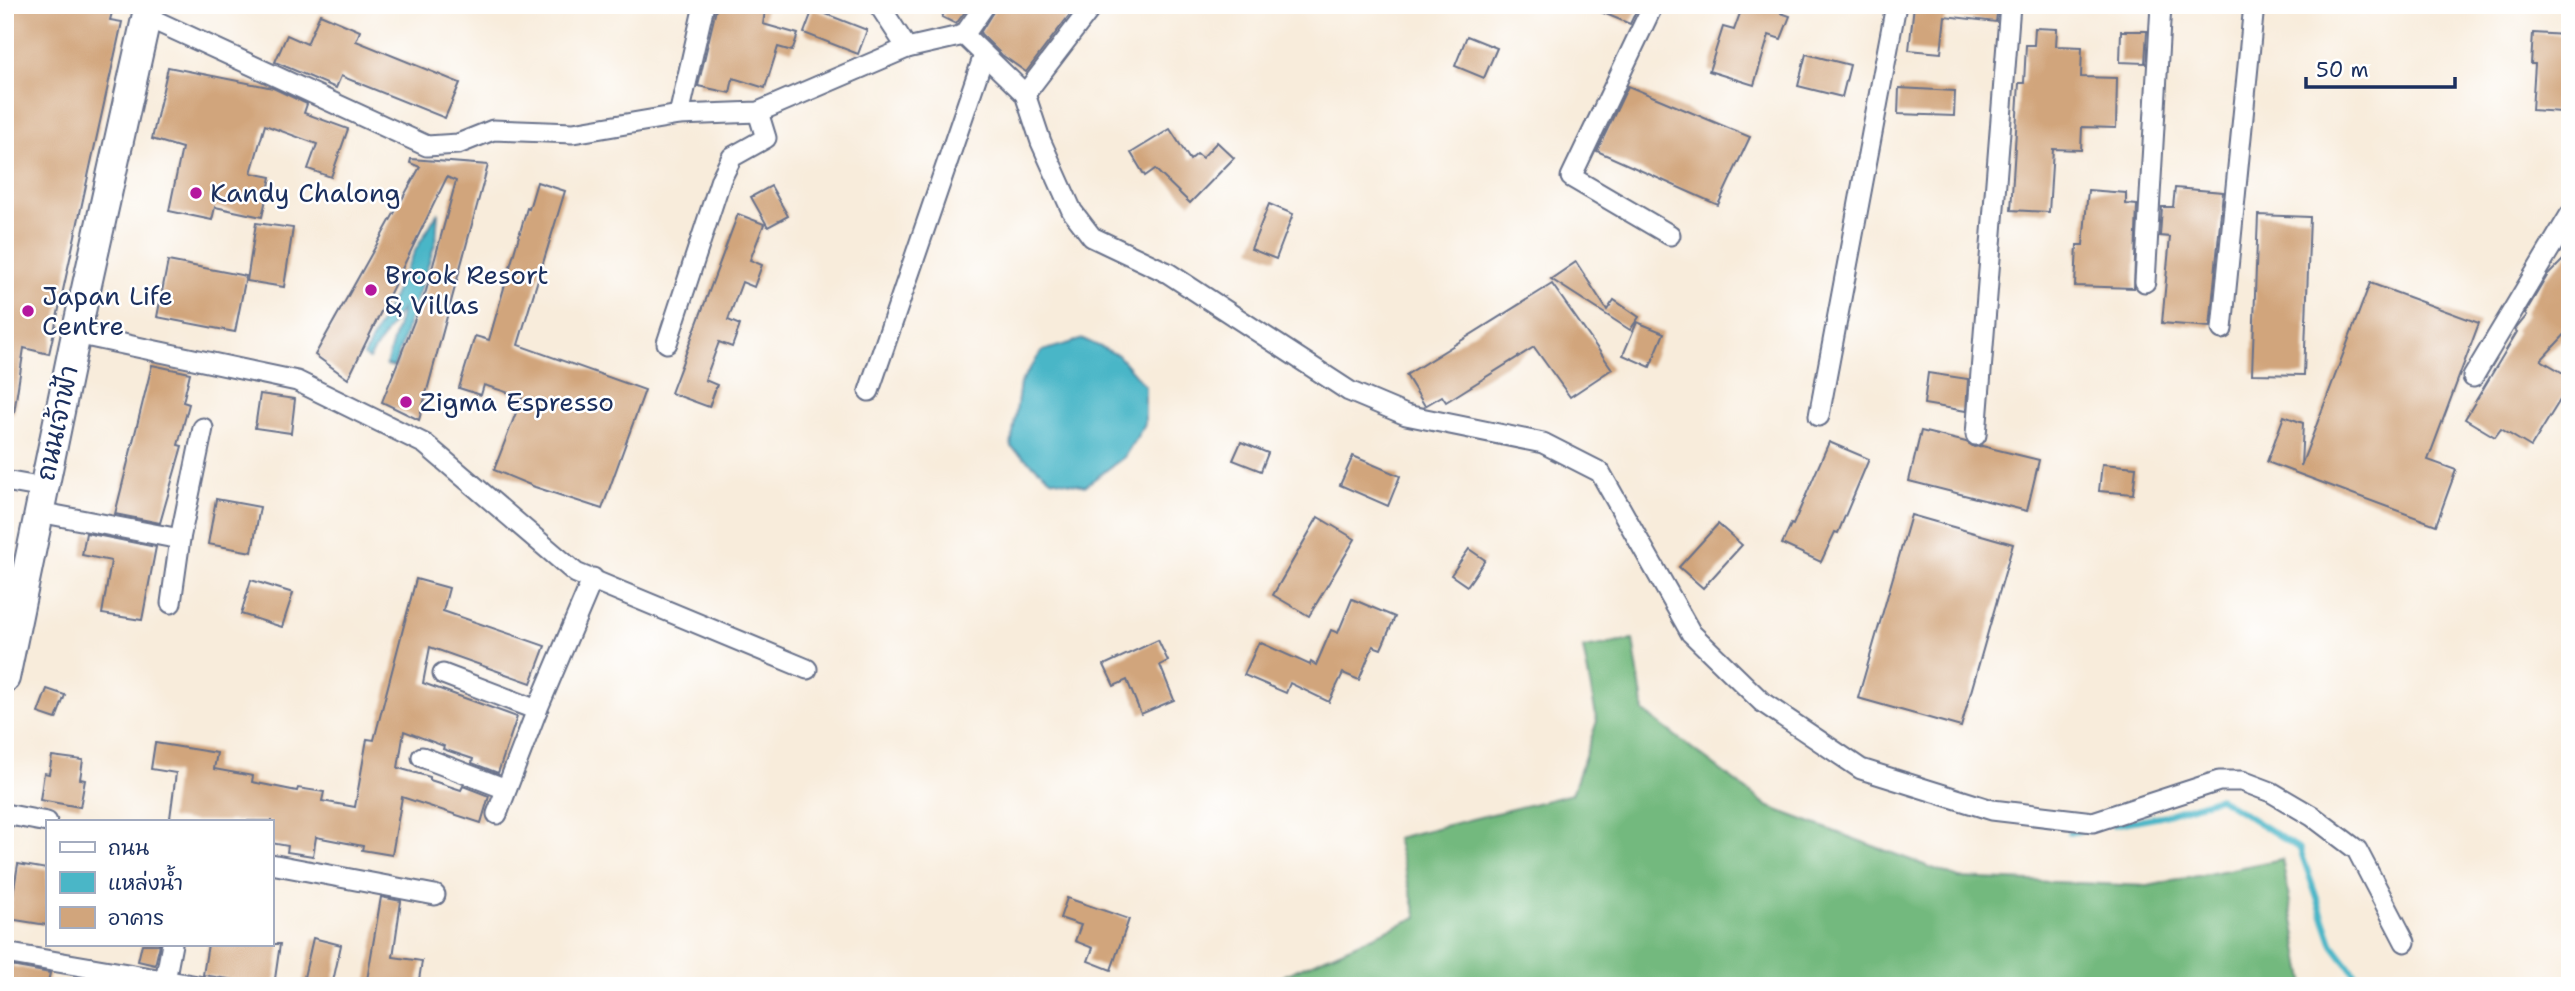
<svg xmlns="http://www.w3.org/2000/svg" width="2575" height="991" font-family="'Shantell Sans','Playpen Sans Thai',sans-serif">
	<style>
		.forest { fill: #73b97e; stroke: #47746e; stroke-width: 2 }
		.water { fill: #4ab6c7; stroke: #327292; stroke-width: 2 }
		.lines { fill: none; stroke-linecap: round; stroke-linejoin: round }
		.stream { stroke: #4ab6c7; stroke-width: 6 }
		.building { fill: #d1a57c }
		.street-casing { stroke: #68718a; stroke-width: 23 }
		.secondary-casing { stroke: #68718a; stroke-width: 32 }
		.street { stroke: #fff; stroke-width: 19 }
		.secondary { stroke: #fff; stroke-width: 28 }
		.poi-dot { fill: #b5179e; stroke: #fff; stroke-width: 2.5 }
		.labels { text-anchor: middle; stroke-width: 5; stroke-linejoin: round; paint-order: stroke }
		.poi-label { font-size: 26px; fill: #1b2f5e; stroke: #fff; text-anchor: start }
		.street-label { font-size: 26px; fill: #1b2f5e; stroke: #fff }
	</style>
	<rect width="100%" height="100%" fill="#fff"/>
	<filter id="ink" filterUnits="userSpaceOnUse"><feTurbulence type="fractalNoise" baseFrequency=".0143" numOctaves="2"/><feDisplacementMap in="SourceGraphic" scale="14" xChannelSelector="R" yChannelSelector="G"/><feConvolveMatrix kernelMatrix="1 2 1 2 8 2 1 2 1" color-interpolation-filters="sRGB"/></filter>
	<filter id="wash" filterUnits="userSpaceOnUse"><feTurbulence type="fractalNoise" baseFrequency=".00686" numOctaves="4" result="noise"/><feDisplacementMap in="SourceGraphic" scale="28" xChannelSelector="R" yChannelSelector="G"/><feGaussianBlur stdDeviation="1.57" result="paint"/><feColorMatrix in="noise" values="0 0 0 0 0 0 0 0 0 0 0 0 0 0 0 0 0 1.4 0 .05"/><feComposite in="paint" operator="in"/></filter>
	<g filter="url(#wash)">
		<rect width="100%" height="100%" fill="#f8ecdb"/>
		<!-- forest -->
		<path class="forest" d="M1633,640L1644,712L1769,807L1959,878L2148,886L2282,859L2305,986H1269L1287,974L1417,917L1396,838L1572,794L1597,721L1583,648Z"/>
		<!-- water -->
		<g class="water">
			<path d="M438,212L436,241L394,367L386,365L403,307L369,359L364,356L415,251Z"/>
			<path d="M1083,339L1118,355L1145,386V424L1124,457L1085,486L1051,479L1011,447L1020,383L1042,351Z"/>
		</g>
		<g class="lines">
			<!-- stream -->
			<g class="stream">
				<path d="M2113,825L2161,816L2219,798L2300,849L2333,945L2364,986"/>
				<path d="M2069,833L2088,829"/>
			</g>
		</g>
		<g id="blocks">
			<!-- building -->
			<g class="building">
				<path d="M5,5H114L110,20L122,22L49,354L24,348L14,413H5Z"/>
				<path d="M717,5H766L763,24L798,34L792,51L778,47L765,88L733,78L730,93L698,86Z"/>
				<path d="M948,5H970L956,24L942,17Z"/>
				<path d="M997,5H1077L1026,72L1002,55L980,33Z"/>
				<path d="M1584,5H1639L1630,24Z"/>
				<path d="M1743,5H1783L1781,13L1790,16L1781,39L1769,35L1754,85L1709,71L1723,27L1734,30Z"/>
				<path d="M1914,5H1998L1996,22L1945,16L1941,53L1909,50Z"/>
				<path d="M813,9L867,30L858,54L804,33Z"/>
				<path d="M320,14L360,31L356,41L460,83L445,118L341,76L336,88L275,62L287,35L307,44Z"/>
				<path d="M2035,28L2057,29L2056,46L2082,47L2081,77L2117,78L2116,128L2082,127L2081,150L2053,149L2049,212L2011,210L2019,83H2024L2026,45H2034Z"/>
				<path d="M2121,31H2147L2145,63L2120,62Z"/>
				<path d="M2533,33L2565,35L2561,112L2532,110L2535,64H2531Z"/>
				<path d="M1467,36L1497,48L1484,78L1455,66Z"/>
				<path d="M1806,54L1850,65L1842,97L1798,86Z"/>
				<path d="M168,67L273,88L307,104L304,113L348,129L331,177L308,169L317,144L265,125L251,173L271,177L262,217L215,207L212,220L169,211L182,148L152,139Z"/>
				<path d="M1628,86L1750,137L1718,205L1597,151Z"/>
				<path d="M1899,88L1955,91L1954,116L1898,114Z"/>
				<path d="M1170,129L1190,160L1197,154L1202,158L1217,142L1234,158L1190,203L1155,169L1145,176L1131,153Z"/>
				<path d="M411,159L488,165L419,420L382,402L426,291L456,181L447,177L348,379L315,355L420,167L410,163Z"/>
				<path d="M537,182L565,191L518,345L645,390L602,509L535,487L494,470L522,397L484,385L481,395L459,388L475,336L489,340L527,208L529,209Z"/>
				<path d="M771,186L788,216L768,227L751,197Z"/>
				<path d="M2175,188L2223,192L2210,327L2162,323L2170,237L2160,236L2162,207H2173Z"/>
				<path d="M2088,190L2126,193V204L2137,205L2134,288L2075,286L2077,245H2083Z"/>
				<path d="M1269,204L1293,214L1276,259L1251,249Z"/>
				<path d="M738,214L764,224L750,260L762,265L754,287L742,282L728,320L740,325L732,347L719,342L705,380L717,385L709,407L671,393Z"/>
				<path d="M2258,215L2310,217L2304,375L2252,374Z"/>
				<path d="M256,223L293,228L284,287L247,281Z"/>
				<path d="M2570,253V329L2541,360L2570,377V384L2531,447L2501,429L2495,437L2465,419L2517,332L2515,330L2527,315L2525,313L2547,276Z"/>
				<path d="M168,261L246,276L235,332L157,317Z"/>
				<path d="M1576,262L1607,310L1614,300L1639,317L1630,330L1551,279Z"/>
				<path d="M2370,283L2479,323L2428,460L2456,470L2436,525L2267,462L2284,416L2303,423L2301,466Z"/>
				<path d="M1552,284L1612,369L1570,397L1534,347L1446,402L1442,396L1425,406L1406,375Z"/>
				<path d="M1637,322L1664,333L1650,367L1623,355Z"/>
				<path d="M152,365L190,373L183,402L189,404L178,445L182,446L160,523L115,514Z"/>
				<path d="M1928,373L1968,379L1966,411L1924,404Z"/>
				<path d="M260,394L295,399L291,433L255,428Z"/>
				<path d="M1921,431L1966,442L1974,447L1982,446L2039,460L2027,511L1909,481Z"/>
				<path d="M1241,442L1268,453L1261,471L1233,460Z"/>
				<path d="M1829,442L1869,459L1838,533L1835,532L1821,562L1782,544L1791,524L1793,525Z"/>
				<path d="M1353,456L1400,476L1388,506L1340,485Z"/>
				<path d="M2102,464L2136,467L2133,494L2099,491Z"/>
				<path d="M216,499L260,507L252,552L208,544Z"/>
				<path d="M1911,515L2013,544L1961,727L1858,698Z"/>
				<path d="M1318,517L1355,539L1309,616L1273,595Z"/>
				<path d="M1718,524L1742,545L1703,588L1679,567Z"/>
				<path d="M86,533L156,547L142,620L102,614L111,561L82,555Z"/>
				<path d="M1469,549L1485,560L1467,586L1451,575Z"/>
				<path d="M416,579L449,588L443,611L545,646L531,683L430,647L423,683L517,717L498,773L472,763L473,759L443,749L444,746L404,731L398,768L430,777V780L461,790L463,786L489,796L481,823L402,797L392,855L362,850L363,846L316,837L313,856L287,852L288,846L271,843V821H189L170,818L176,773L151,769L155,743L217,753L214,769L253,776L252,782L297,791L298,788L324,792L322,801L355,807L367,739L374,740Z"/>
				<path d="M251,580L293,593L282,627L241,614Z"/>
				<path d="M1352,599L1395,617L1381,649L1373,646L1359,680L1343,673L1329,702L1290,683L1286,693L1244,675L1259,642L1310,665L1311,662L1316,665L1331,630L1338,633Z"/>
				<path d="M1158,640L1168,661L1160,665L1174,700L1141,714L1127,680L1114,686L1104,665Z"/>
				<path d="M47,689L65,695L56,719L38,713Z"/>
				<path d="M52,756L83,760L80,779L85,780L80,807L40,800L44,773L49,774Z"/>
				<path d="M18,864L47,869V925L9,919Z"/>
				<path d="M381,897L401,901L393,957L422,961L418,986H366Z"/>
				<path d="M1067,898L1129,919L1111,970L1088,961L1093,948L1075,941L1081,925L1060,918Z"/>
				<path d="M313,938L341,945L332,986H302Z"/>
				<path d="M142,944H160L155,965L138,961Z"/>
				<path d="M208,944H280L274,986L203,975Z"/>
				<path d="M5,965L50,973L47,986H5Z"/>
			</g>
		</g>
	</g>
	<g filter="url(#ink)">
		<use href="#blocks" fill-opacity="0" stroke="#68718a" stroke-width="2"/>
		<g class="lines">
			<!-- street casing -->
			<g class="street-casing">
				<g id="street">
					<path d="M879,5L907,48"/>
					<path d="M1653,5L1571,177L1670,235"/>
					<path d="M147,17L427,146L458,144L493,130L573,133L679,115L758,112L907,48L964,35L985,5"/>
					<path d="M964,35L1025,94L1041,142L1072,211L1092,237L1168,273L1349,391L1406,415L1543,443L1600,472L1691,633L1762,702L1861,769L1992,810L2093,822L2219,781H2242L2271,792L2312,816L2357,850L2405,942"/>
					<path d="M1025,94L1093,5"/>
					<path d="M679,115L704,5"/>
					<path d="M2145,282L2161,5"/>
					<path d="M2222,329L2254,5"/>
					<path d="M76,334L297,381L425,444L576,573L807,669"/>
					<path d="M667,343L721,179L732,157L766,138L758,112"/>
					<path d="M2473,377L2570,215"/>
					<path d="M869,391L984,55"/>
					<path d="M1819,416L1896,5"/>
					<path d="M1976,435L2010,5"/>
					<path d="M5,481L44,488"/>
					<path d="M39,512L180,539L203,428"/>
					<path d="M171,603L180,539"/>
					<path d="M443,674L537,710"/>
					<path d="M422,757L506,789"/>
					<path d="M5,814L47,822"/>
					<path d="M497,814L537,710L593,578"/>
					<path d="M271,864L435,895"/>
					<path d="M5,953L198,986"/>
					<path d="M164,986L172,944"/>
				</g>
			</g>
			<!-- secondary casing -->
			<g class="secondary-casing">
				<path id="secondary" d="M5,678L76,334L149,5"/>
			</g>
			<!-- street -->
			<use href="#street" class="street"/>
			<!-- secondary -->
			<use href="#secondary" class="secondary"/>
		</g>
	</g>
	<!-- markers -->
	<g class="poi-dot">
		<circle cx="196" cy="193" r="7"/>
		<circle cx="371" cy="290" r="7"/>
		<circle cx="28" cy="311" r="7"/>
		<circle cx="406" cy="402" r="7"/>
	</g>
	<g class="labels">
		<!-- poi labels -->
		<g class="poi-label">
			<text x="210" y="202">Kandy Chalong</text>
			<text x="385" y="284">Brook Resort<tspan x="385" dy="30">&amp; Villas</tspan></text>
			<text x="42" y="305">Japan Life<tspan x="42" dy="30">Centre</tspan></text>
			<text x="420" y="411">Zigma Espresso</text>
		</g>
		<!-- street labels -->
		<g class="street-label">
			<text transform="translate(57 423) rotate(-78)" y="9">ถนนเจ้าฟ้า</text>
		</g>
	</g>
	<!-- margin -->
	<rect width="2575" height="991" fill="none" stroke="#fff" stroke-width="28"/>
	<!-- legend -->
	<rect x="46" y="820" width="228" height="126" fill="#ffffff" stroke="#a4acbf" stroke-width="2"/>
	<rect x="60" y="842" width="35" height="10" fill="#ffffff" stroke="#a4acbf" stroke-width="2"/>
	<text x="108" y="855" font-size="21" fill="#1b2f5e">ถนน</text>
	<rect x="60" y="872" width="35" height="21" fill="#4ab6c7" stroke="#a4acbf" stroke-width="2"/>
	<text x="108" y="890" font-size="21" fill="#1b2f5e">แหล่งน้ำ</text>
	<rect x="60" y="907" width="35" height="21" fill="#d1a57c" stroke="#a4acbf" stroke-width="2"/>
	<text x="108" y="925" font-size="21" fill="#1b2f5e">อาคาร</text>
	<!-- scale -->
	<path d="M2306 77v10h149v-10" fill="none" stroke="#1b2f5e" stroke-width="3.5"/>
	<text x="2316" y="77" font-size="21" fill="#1b2f5e" stroke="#ffffff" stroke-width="5" paint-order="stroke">50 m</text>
</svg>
